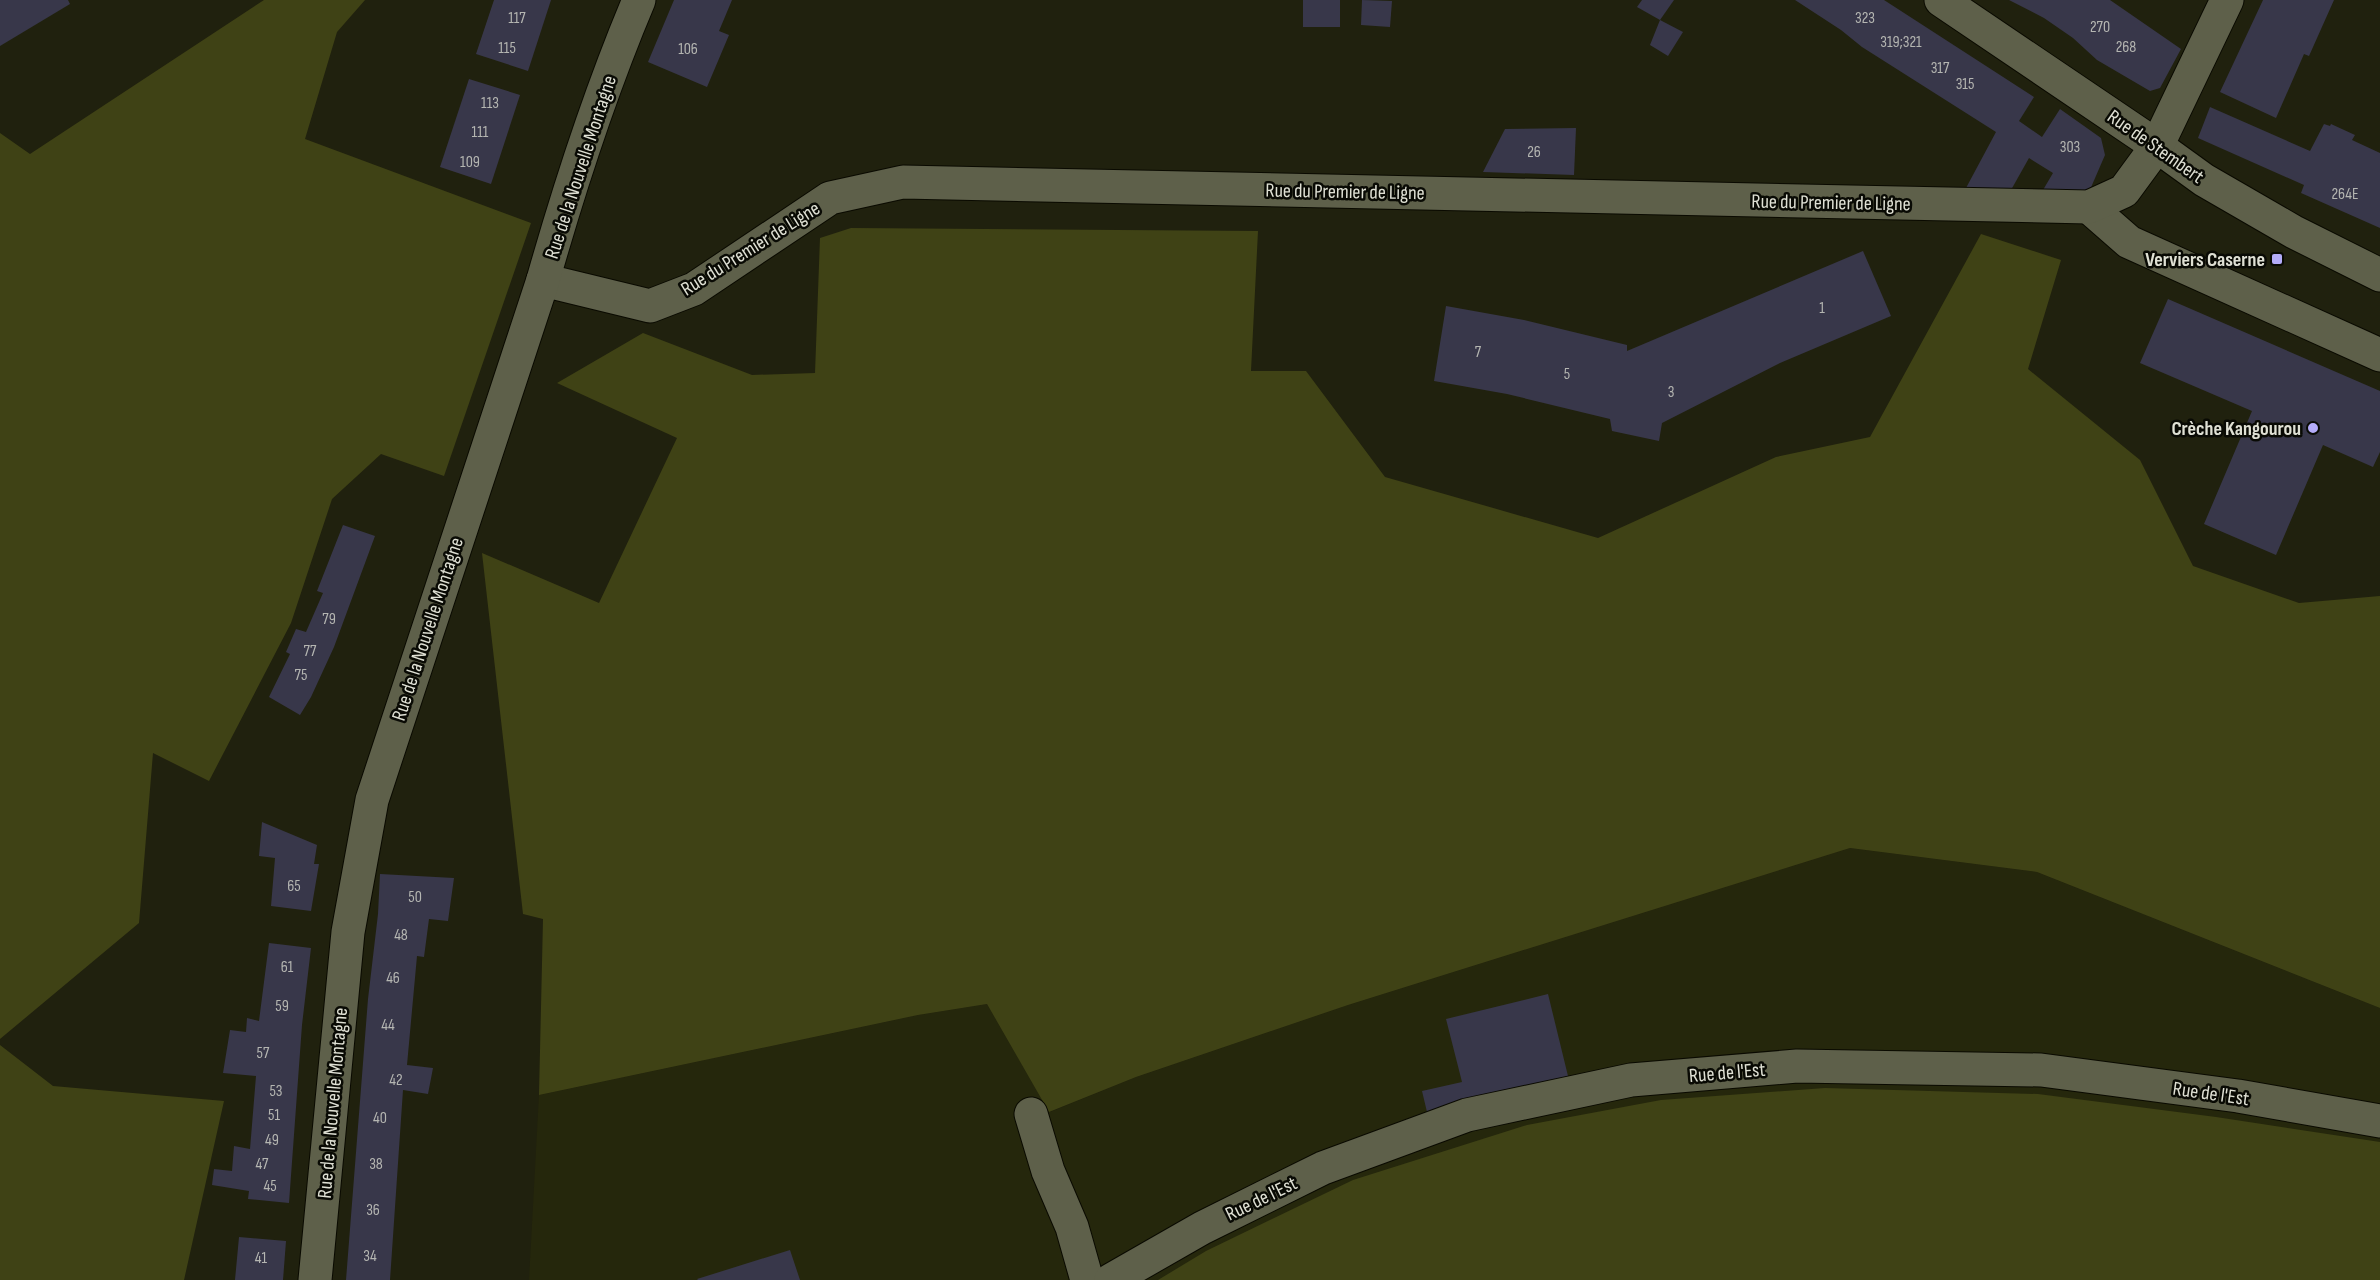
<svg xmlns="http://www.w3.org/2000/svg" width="2380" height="1280" font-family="'Sofia Sans Condensed',sans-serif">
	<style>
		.built { fill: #25270c }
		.green { fill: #3f4215 }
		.building { fill: #38374a }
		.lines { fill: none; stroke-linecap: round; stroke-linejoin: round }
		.minor-casing { stroke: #0a0a00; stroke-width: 35 }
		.minor { stroke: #5e604a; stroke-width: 33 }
		.poi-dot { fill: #b4acf9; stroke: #090a04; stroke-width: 2 }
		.labels { text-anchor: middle; stroke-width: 5; stroke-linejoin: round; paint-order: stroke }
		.number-label { font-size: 16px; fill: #b5b6b2 }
		.street-label { font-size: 20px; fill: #dfe0d4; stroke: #090a04 }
		.poi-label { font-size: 20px; font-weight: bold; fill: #dfe0d4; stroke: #090a04; text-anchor: end }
	</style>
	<rect width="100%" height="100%" fill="#20210e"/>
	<!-- built -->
	<path class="built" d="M1850,848L2037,872L2380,1008V1280H529L539,1095L918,1015L987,1004L1050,1112L1136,1077L1348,1005Z"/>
	<!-- green -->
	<g class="green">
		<path d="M264,0H365L337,32L305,139L531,223L444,476L381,454L332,499L291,623L209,781L153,753L139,923L0,1039V133L30,154Z"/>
		<path d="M851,228L1258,231L1251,371H1306L1385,477L1598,538L1776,457L1870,437L1981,234L2061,260L2028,369L2140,460L2193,566L2299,603L2380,596V1008L2037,872L1850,848L1348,1005L1136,1077L1049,1112L987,1004L918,1015L539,1095L543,919L523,914L482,553L599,603L677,438L557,383L643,333L752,375L815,373L820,238Z"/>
		<path d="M0,1045L53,1086L224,1101L184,1280H0Z"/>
		<path d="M1825,1088L2038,1094L2216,1117L2380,1142V1280H1158L1206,1251L1353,1180L1527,1125L1661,1100Z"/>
	</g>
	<!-- building -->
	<g class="building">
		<path d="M0,0H68L70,4L0,46Z"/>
		<path d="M494,0H551L528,71L476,54Z"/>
		<path d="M674,0H732L719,31L729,35L707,87L648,62Z"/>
		<rect x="1303" y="0" width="37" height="27"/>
		<path d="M1362,0L1392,1L1390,27L1361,25Z"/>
		<path d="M1642,0H1674L1660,20L1637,7Z"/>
		<path d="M1795,0H1884L2034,97L2019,121L2042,137L2060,109L2101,138L2105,155L2089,192L2043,190L2053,173L2029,158L2011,190L1966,188L1996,132L1862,47L1841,30Z"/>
		<path d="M2009,0H2110L2181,49L2160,88L2150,91L2097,60L2073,38L2044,18Z"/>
		<path d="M2263,0H2334L2309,56L2304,54L2276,118L2220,92Z"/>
		<path d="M1660,20L1683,32L1668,56L1650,45Z"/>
		<path d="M469,79L520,95L491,184L440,167Z"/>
		<path d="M2210,107L2310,151L2324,124L2330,126L2331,124L2355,135L2352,140L2380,153V228L2301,193L2304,185L2198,138Z"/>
		<path d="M1576,128L1574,175L1483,172L1505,129Z"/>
		<path d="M1863,251L1891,316L1780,363L1662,423L1659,441L1612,431L1610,419L1507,394L1434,381L1446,306L1524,320L1627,345V351Z"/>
		<path d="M2168,299L2380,391V452L2373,467L2323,445L2276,555L2204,524L2252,411L2140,363Z"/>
		<path d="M343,525L375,536L334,647L311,697L300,715L269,697L290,654L286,652L296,629L306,632L323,593L317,591Z"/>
		<path d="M262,822L317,845L314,864H319L311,911L271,906L275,858L259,856Z"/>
		<path d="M380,874L454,878L448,921L429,919L424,957L417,956L407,1065L433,1068L428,1094L403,1090L390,1280H346L368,999L378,914Z"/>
		<path d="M269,943L311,948L302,1025L289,1203L248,1199L249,1191L212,1185L214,1169L232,1171L234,1146L250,1149L256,1076L223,1073L230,1030L246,1032L247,1018L259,1021Z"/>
		<path d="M1548,994L1568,1076L1427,1112L1422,1091L1462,1082L1446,1019Z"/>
		<path d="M239,1237L286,1241L283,1280H235Z"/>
		<path d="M790,1250L800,1280H698L697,1279Z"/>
	</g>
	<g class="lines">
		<!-- minor casing -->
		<g class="minor-casing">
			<g id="minor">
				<path d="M1941,0L2157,146L2204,180L2294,232L2380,275"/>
				<path d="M2089,207L2129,242L2380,355"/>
				<path d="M543,280L650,306L694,289L830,198L903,182L2089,207L2124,191L2157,146L2227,0"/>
				<path d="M1031,1114L1048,1171L1072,1227L1087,1280"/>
				<path d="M315,1280L348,932L372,800L543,280C570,185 601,90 639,0"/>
				<path d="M1111,1280L1202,1228L1323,1168L1467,1115L1631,1080L1797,1066L2041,1070L2238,1096L2380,1121"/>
			</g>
		</g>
		<!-- minor -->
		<use href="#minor" class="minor"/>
	</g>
	<!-- markers -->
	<g class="poi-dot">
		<rect x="2271" y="253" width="12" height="12" rx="3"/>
		<circle cx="2313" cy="428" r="6"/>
	</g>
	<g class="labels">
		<!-- number labels -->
		<g class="number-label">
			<text x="517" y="23">117</text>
			<text x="1865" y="23">323</text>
			<text x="2100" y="32">270</text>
			<text x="1901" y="47">319;321</text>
			<text x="2126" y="52">268</text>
			<text x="507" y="53">115</text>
			<text x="688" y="54">106</text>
			<text x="1940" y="73">317</text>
			<text x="1965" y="89">315</text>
			<text x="490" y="108">113</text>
			<text x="480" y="137">111</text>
			<text x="2070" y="152">303</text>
			<text x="1534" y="157">26</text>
			<text x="470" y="167">109</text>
			<text x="2345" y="199">264E</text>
			<text x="1822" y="313">1</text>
			<text x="1478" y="357">7</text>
			<text x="1567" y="379">5</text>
			<text x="1671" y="397">3</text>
			<text x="329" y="624">79</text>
			<text x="310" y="656">77</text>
			<text x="301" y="680">75</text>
			<text x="294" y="891">65</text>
			<text x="415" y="902">50</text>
			<text x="401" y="940">48</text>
			<text x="287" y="972">61</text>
			<text x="393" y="983">46</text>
			<text x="282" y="1011">59</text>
			<text x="388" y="1030">44</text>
			<text x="263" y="1058">57</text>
			<text x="396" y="1085">42</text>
			<text x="276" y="1096">53</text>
			<text x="274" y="1120">51</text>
			<text x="380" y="1123">40</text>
			<text x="272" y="1145">49</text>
			<text x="262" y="1169">47</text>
			<text x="376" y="1169">38</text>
			<text x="270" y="1191">45</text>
			<text x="373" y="1215">36</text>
			<text x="370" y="1261">34</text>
			<text x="261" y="1263">41</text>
		</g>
		<!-- street labels -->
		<g class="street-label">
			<text transform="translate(2156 146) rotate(35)" y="7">Rue de Stembert</text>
			<text transform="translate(580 167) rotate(-72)" y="7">Rue de la Nouvelle Montagne</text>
			<text transform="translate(1345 191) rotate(1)" y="7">Rue du Premier de Ligne</text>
			<text transform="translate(1831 202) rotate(1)" y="7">Rue du Premier de Ligne</text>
			<text transform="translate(750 248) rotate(-32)" y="7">Rue du Premier de Ligne</text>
			<text transform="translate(427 629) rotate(-72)" y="7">Rue de la Nouvelle Montagne</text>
			<text transform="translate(1727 1072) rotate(-5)" y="7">Rue de l'Est</text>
			<text transform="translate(2211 1093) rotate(8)" y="7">Rue de l'Est</text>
			<text transform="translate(332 1103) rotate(-85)" y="7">Rue de la Nouvelle Montagne</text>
			<text transform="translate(1261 1198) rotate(-26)" y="7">Rue de l'Est</text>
		</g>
		<!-- poi labels -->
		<g class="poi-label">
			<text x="2265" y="266">Verviers Caserne</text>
			<text x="2301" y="435">Crèche Kangourou</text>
		</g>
	</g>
</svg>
